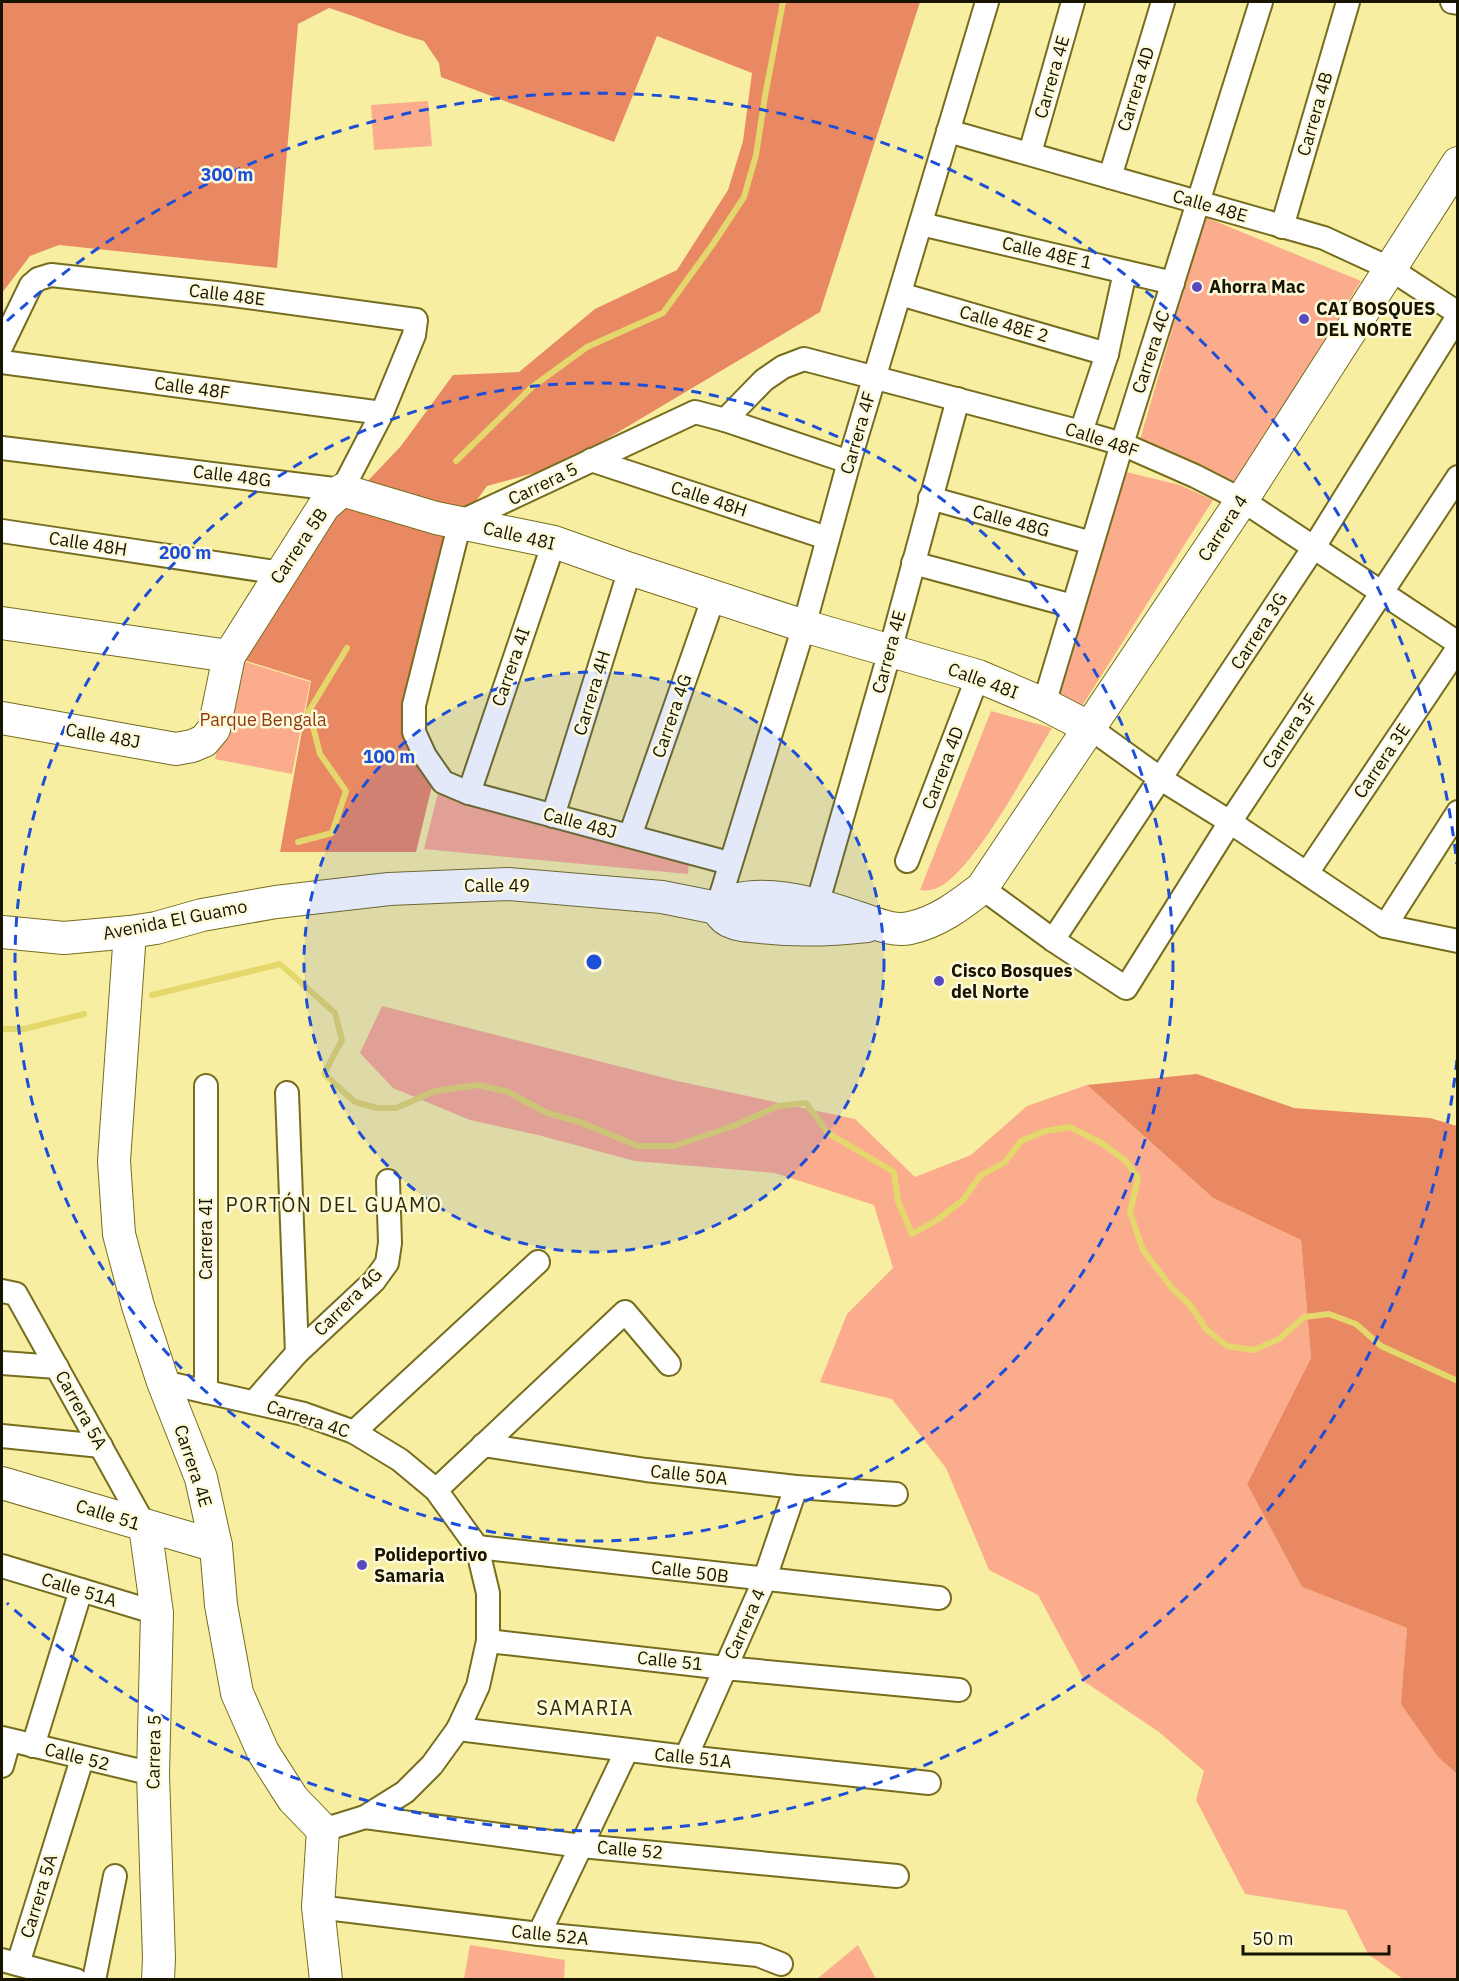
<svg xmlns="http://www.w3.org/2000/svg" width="1459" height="1981" font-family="'IBM Plex Sans',sans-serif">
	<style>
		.green { fill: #fbac8d }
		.forest { fill: #e98963 }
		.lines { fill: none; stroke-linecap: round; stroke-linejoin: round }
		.stream { stroke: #e4d76c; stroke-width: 6 }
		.street-casing { stroke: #766d1e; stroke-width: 26 }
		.secondary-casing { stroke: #766d1e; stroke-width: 34 }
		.street { stroke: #fff; stroke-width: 22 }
		.secondary { stroke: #fff; stroke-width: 32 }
		.ring { fill: none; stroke: #1d4ed8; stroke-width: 3; stroke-dasharray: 10 8 }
		.poi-dot { fill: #564ac1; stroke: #fdfadc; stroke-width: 2 }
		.labels { text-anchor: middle; stroke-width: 5; stroke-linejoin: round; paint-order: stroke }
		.street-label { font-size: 18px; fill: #171400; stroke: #fdfadc }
		.poi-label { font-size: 18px; font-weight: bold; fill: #171400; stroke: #fdfadc; text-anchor: start }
		.park-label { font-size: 18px; fill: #8f3910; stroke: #fdfadc }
		.neighbourhood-label { font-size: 20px; letter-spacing: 1.5px; fill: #302b01; stroke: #fdfadc }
		.centre { fill: #1d4ed8; stroke: #fdfadc; stroke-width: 3 }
		.ring-label { font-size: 18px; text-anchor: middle; font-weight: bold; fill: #1d4ed8; stroke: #fdfadc; stroke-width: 5; stroke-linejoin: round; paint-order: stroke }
	</style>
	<rect width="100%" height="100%" fill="#f7eea1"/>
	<!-- green -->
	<g class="green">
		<path d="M428,101L432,146L374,150L371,105Z"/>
		<path d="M1205,217L1361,281L1294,388L1239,484L1139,443Z"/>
		<path d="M1122,471L1180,485L1213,500L1082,706L1051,697Z"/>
		<path d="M236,659L310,682L292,774L215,759Z"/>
		<path d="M991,711L1052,728C1030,764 971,878 934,889C930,891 924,890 920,890Z"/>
		<path d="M439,789L689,861L688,874L424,849Z"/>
		<path d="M382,1006L677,1081L855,1119L915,1177L971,1155L1027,1106L1087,1085L1213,1198L1301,1240L1311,1358L1247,1484L1302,1587L1407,1628L1402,1704L1438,1757L1457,1774V1979H1403L1368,1954L1346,1910L1245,1894L1196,1800L1204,1771L1159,1732L1085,1682L1038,1595L989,1570L946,1468L892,1399L820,1382L847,1314L893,1268L874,1205L775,1173L635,1161L538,1135L470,1120L393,1088L360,1053Z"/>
		<path d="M470,1945L565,1960L564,1979H464Z"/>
		<path d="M858,1945L876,1979H817Z"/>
	</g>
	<!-- forest -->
	<g class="forest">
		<path d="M2,2H920L820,312L563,465L487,486L444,545L416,760L432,786L416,852H280L311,681L237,658L345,505L401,446L453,375L519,372L595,309L677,270L728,190L743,141L752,73L657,36L614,142L441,77L439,63L424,41C392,32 361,18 329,8L298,24L277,268L59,245L30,256L2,293Z"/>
		<path d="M1197,1074L1294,1108L1430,1118L1457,1126V1774L1438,1757L1401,1704L1407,1628L1302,1587L1247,1484L1311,1358L1301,1240L1213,1198L1087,1085Z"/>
	</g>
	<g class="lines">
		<!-- stream -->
		<g class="stream">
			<path d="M456,461L532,387L587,347L663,313L713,244L744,197L756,155L765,96L783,2"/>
			<path d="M298,842L332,833L346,791L320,754L309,711L347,648"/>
			<path d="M152,995L280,964L335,1013L342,1040L324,1074L355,1102L377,1108H396L435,1091L478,1085L508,1092L547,1113L580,1122L638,1146H674L736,1125L778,1106L806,1103L828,1133L894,1172L898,1201L912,1234L937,1220L963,1200L980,1176L1005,1162L1021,1141L1045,1131L1070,1127L1103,1144L1126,1161L1138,1178L1130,1212L1143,1250L1172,1288L1190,1305L1207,1330L1227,1346L1254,1350L1279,1339L1304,1317L1329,1314L1356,1324L1381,1346L1458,1381"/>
			<path d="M2,1029H24L84,1014"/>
		</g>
		<!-- street casing -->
		<g class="street-casing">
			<g id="street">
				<path d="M1452,2L1458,3"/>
				<path d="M948,131L1324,238L1389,268L1458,313"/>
				<path d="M1030,153L1073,2"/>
				<path d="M1110,177L1163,2"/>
				<path d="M921,224L1173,283"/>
				<path d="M1282,227L1348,2"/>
				<path d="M900,294L1107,354"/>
				<path d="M2,345L31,285L38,279L51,275L225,294L416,320L414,335L382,413L342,490L2,448"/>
				<path d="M2,362L382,413"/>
				<path d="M725,420L764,380L783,367L804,359L1081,432L1122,444L1195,476L1242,500L1458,643"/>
				<path d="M1081,432L1107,354L1125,272"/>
				<path d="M591,460L827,538"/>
				<path d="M930,498L1092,543"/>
				<path d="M2,531L281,573"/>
				<path d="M913,563L1073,606"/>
				<path d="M1044,704L1122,444L1261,2"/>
				<path d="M1090,728L1161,779L1230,822L1385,926L1458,941"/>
				<path d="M469,793L554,542"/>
				<path d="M553,816L630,569"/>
				<path d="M630,836L714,596"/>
				<path d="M907,861L978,676"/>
				<path d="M729,863L469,793L443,782L425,756L414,732V705L460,522L695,412L725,420L849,462"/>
				<path d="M1307,873L1458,648"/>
				<path d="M982,888L1053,940L1126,988L1230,822L1458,477"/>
				<path d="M817,905L890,651L958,399"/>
				<path d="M717,908L804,626L849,462L987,2"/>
				<path d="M1385,926L1458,812"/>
				<path d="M1053,940L1314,547L1458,316"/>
				<path d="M206,1086V1392"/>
				<path d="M287,1093L297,1353"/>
				<path d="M2,1291L16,1294L145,1526"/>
				<path d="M2,1363L57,1367"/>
				<path d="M163,1382L304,1414L354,1432L400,1460L436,1490L477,1547L488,1593V1641L478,1686L458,1729L432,1765L405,1792L365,1817L323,1830"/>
				<path d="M254,1402L297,1353L374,1281L387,1263L390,1243L388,1181"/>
				<path d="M354,1432L538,1262"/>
				<path d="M2,1436L101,1446"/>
				<path d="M483,1445L646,1470L796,1487L896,1494"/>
				<path d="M436,1490L625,1312L669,1364"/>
				<path d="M477,1547L939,1598"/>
				<path d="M2,1566L157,1613"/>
				<path d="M488,1641L725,1668L959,1690"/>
				<path d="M458,1729L686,1757L929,1783"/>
				<path d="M2,1738L153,1774"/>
				<path d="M33,1746L81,1590"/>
				<path d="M686,1757L764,1581L796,1487"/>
				<path d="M2,1766L9,1741"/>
				<path d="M365,1817L581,1846L897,1876"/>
				<path d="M318,1907L539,1934L758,1955L781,1964"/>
				<path d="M539,1934L627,1750"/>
				<path d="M2,1960L76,1980"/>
				<path d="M18,1964L82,1759"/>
				<path d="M94,1980L115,1876"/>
			</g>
		</g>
		<!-- secondary casing -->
		<g class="secondary-casing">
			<g id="secondary">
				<path d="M2,623L229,656"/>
				<path d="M2,718L176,749L192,746L204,741L214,729L229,656L324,506L342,490L436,518L554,542L630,569L804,626L978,676L1044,704L1090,728"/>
				<path d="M717,908C753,884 818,904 856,917C873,922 891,932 910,928C938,922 960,905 982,888L1242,500L1458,163"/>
				<path d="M717,908C720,913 723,918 729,921C739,926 750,926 761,927C796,931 831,930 867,926"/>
				<path d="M2,932L64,938L130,932L156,928L202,915L276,902L389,889L508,884L662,897L717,908"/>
				<path d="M130,932L114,1161L119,1234L138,1306L163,1382L201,1478L216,1546L221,1605L237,1693L263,1752L293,1799L323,1830L318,1907L326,1980"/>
				<path d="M2,1483L216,1546"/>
				<path d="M145,1526L157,1613L153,1774L159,1958L158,1980"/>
			</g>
		</g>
		<!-- street -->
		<use href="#street" class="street"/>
		<!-- secondary -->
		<use href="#secondary" class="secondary"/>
	</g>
	<!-- distance rings -->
	<circle cx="594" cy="962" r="290" fill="#1d4ed8" fill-opacity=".12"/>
	<g class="ring">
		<circle cx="594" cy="962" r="290"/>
		<circle cx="594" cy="962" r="579"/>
		<path d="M1457 1060A869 869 0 0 1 7 1603M7 321A869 869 0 0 1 1457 864"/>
	</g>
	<!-- markers -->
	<g class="poi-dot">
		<circle cx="1197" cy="287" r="6"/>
		<circle cx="1304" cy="319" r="6"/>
		<circle cx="939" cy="981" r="6"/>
		<circle cx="362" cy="1565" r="6"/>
	</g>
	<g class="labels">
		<!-- street labels -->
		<g class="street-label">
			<text transform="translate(1052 77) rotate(-74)" y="6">Carrera 4E</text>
			<text transform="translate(1136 89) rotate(-73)" y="6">Carrera 4D</text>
			<text transform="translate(1315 114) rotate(-74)" y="6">Carrera 4B</text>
			<text transform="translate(1210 206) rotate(16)" y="6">Calle 48E</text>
			<text transform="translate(1047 253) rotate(13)" y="6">Calle 48E 1</text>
			<text transform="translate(227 295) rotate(7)" y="6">Calle 48E</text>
			<text transform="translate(1004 324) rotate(16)" y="6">Calle 48E 2</text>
			<text transform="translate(1151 352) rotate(-72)" y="6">Carrera 4C</text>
			<text transform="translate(192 388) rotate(8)" y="6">Calle 48F</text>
			<text transform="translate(858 433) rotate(-74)" y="6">Carrera 4F</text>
			<text transform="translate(1102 440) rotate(18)" y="6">Calle 48F</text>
			<text transform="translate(232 476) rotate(7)" y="6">Calle 48G</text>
			<text transform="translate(543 484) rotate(-26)" y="6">Carrera 5</text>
			<text transform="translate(709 499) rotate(18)" y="6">Calle 48H</text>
			<text transform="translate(1011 521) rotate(15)" y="6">Calle 48G</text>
			<text transform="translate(1223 528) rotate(-57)" y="6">Carrera 4</text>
			<text transform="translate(519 536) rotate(13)" y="6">Calle 48I</text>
			<text transform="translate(88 544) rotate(9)" y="6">Calle 48H</text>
			<text transform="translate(299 546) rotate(-56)" y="6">Carrera 5B</text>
			<text transform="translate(1259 631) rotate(-57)" y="6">Carrera 3G</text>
			<text transform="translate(889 652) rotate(-75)" y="6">Carrera 4E</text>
			<text transform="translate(511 667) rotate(-71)" y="6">Carrera 4I</text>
			<text transform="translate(983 681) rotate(20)" y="6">Calle 48I</text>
			<text transform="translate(592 693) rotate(-73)" y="6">Carrera 4H</text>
			<text transform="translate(672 716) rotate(-71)" y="6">Carrera 4G</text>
			<text transform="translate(1290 731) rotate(-57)" y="6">Carrera 3F</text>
			<text transform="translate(103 736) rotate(10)" y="6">Calle 48J</text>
			<text transform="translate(1382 761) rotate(-56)" y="6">Carrera 3E</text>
			<text transform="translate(943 768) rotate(-69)" y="6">Carrera 4D</text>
			<text transform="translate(580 823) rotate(15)" y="6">Calle 48J</text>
			<text x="497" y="892">Calle 49</text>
			<text transform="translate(175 920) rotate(-11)" y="6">Avenida El Guamo</text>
			<text transform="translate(206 1239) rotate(-90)" y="6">Carrera 4I</text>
			<text transform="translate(348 1302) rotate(-45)" y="6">Carrera 4G</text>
			<text transform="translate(81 1410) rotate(61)" y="6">Carrera 5A</text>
			<text transform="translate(308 1419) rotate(18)" y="6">Carrera 4C</text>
			<text transform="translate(193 1466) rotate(72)" y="6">Carrera 4E</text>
			<text transform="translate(689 1475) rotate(6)" y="6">Calle 50A</text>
			<text transform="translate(108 1515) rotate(17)" y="6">Calle 51</text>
			<text transform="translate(690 1572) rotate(7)" y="6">Calle 50B</text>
			<text transform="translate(79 1590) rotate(17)" y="6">Calle 51A</text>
			<text transform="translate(745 1624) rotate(-66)" y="6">Carrera 4</text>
			<text transform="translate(670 1661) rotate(6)" y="6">Calle 51</text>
			<text transform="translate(154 1752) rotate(-89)" y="6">Carrera 5</text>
			<text transform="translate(77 1757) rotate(14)" y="6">Calle 52</text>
			<text transform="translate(693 1758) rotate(6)" y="6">Calle 51A</text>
			<text transform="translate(630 1850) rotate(5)" y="6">Calle 52</text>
			<text transform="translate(39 1896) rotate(-73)" y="6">Carrera 5A</text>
			<text transform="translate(550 1935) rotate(6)" y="6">Calle 52A</text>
		</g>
		<!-- poi labels -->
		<g class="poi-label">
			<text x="1209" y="293">Ahorra Mac</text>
			<text x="1316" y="315">CAI BOSQUES<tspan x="1316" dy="21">DEL NORTE</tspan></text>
			<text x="951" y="977">Cisco Bosques<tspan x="951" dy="21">del Norte</tspan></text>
			<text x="374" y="1561">Polideportivo<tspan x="374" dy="21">Samaria</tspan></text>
		</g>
		<!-- park labels -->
		<g class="park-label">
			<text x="263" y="726">Parque Bengala</text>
		</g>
		<!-- neighbourhood labels -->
		<g class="neighbourhood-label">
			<text x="334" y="1212">PORTÓN DEL GUAMO</text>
			<text x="585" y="1715">SAMARIA</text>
		</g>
	</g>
	<circle cx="594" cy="962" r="9" class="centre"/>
	<g class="ring-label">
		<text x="227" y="181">300 m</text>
		<text x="185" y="559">200 m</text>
		<text x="389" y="763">100 m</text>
	</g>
	<!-- border -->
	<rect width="1459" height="1981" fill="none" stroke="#171400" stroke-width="6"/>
	<!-- scale -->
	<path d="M1243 1945v9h146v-9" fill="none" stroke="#171400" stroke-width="3"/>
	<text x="1252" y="1945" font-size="18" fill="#171400" stroke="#fdfadc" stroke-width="4.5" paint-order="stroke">50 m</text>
</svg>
